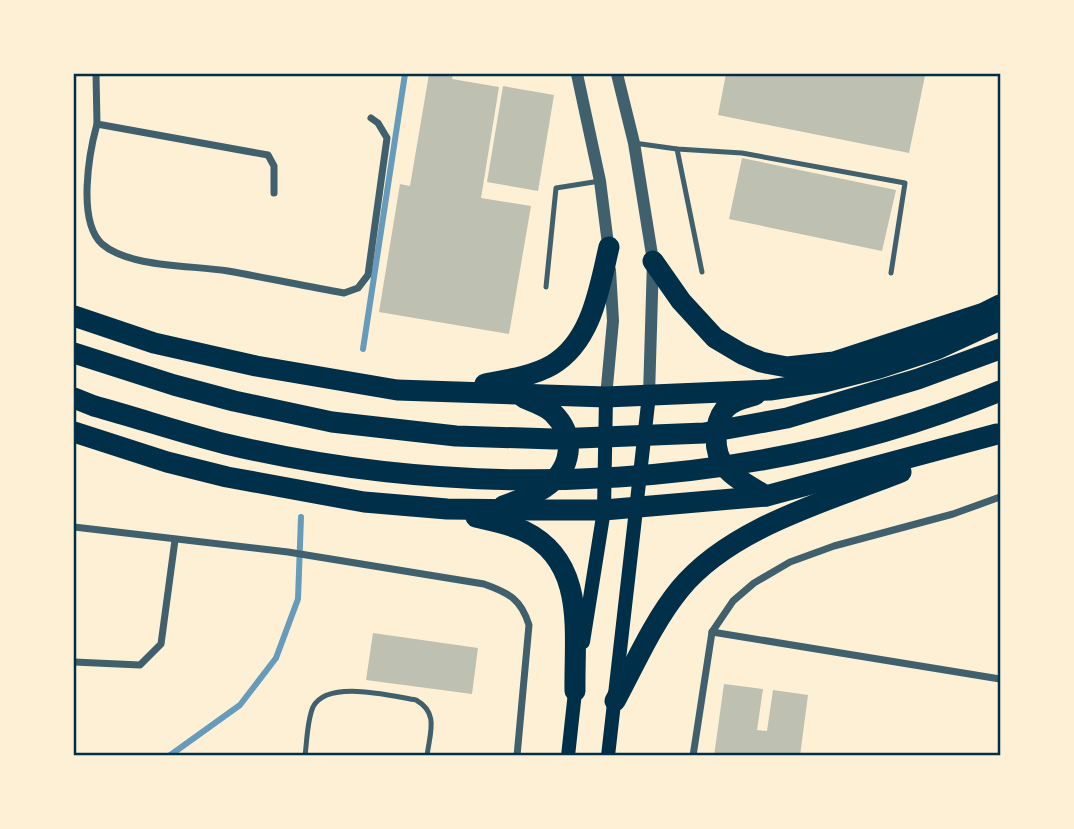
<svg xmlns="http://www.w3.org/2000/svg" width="1074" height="829" font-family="Manrope,sans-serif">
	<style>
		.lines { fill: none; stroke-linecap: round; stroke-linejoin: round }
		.stream { stroke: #669bbc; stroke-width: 6 }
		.building { fill: #bec0b2 }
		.service { stroke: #3f606c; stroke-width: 5 }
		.minor { stroke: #3f606c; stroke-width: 7 }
		.tertiary { stroke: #3f606c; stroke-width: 12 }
		.secondary { stroke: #003049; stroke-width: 14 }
		.motorway { stroke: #003049; stroke-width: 21 }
		.neatline { fill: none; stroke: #003049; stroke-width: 2.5 }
	</style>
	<rect width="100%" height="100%" fill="#fdf0d5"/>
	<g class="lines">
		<!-- stream -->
		<g class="stream">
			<path d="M363,349L405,74"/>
			<path d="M169,756L240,705L276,658L298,599L301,517"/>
		</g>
	</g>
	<!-- building -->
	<g class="building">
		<path d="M429,74H453L452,79L499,87L481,198L531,206L509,334L379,312L400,184L410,186Z"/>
		<path d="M726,74H914L925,76L909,153L718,115Z"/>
		<path d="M503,86L554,95L538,191L487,182Z"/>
		<path d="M742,158L896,190L882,251L729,219Z"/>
		<path d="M373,633L478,648L472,694L366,680Z"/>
		<path d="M724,684L763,689L757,730L767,731L773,690L808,695L800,756H714Z"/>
	</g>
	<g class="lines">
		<!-- service -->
		<g class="service">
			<path d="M634,143L677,149L742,153L905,183L891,273"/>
			<path d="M677,149L702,272"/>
			<path d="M546,287L556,188L600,181"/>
			<path d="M305,756C307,741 307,721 313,707C327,679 391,696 416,700C439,713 430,732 427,756"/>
		</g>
		<!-- minor -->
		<g class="minor">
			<path d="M96,74L97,124L268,155L274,166V193"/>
			<path d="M97,124C89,153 77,221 102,244C130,268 192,265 228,271C267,278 305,286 344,293L358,288L368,275L387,138L378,123L371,118"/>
			<path d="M74,527L288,552L484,584C509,593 521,599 529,625L517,756"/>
			<path d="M712,632L1000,679"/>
			<path d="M74,662L140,665L161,644L175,540"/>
			<path d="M693,756L712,632L733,601L754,583L790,562L834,546L953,514L1000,497"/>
		</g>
		<!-- tertiary -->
		<g class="tertiary">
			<path d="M577,74L600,181L609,252"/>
			<path d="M617,74L634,143L653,261L649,395"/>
			<path d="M606,397L613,321L610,270"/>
		</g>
		<!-- secondary -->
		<g class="secondary">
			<path d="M583,642L604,510L606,397"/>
			<path d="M568,756L576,683"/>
			<path d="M608,756L649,395"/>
		</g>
		<!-- motorway -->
		<g class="motorway">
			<path d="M653,261L681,301L715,338L742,354L761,362L787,367L834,362L984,313L1000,305"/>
			<path d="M74,316L154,343L256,366L397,390L606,397L770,390L824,382L879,368L937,349L1000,320"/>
			<path d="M74,353L174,385L234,401L332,422L456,436L554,439L704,433L787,418L918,379L1000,349"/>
			<path d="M485,384C506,380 533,376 552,365C592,341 599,289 609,247"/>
			<path d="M755,395C745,398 732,400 725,409C713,424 713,452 725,467C735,479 752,487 766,496"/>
			<path d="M74,398L94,406C138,418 182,433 226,444C478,504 761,490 1000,391"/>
			<path d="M74,432L167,462L227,477L364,502L447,509L535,510H604L766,496L997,434"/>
			<path d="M503,506C516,501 532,496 544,488C572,470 577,437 553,413C546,406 533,402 524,398"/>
			<path d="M476,517C492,521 509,524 524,531C587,562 574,632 575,691"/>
			<path d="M615,701C635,664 653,622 680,589C731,527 828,501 901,472"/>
		</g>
	</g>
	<!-- border -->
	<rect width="1074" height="829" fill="none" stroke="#fdf0d5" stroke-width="150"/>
	<rect x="75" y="75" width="924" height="679" class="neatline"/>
</svg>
